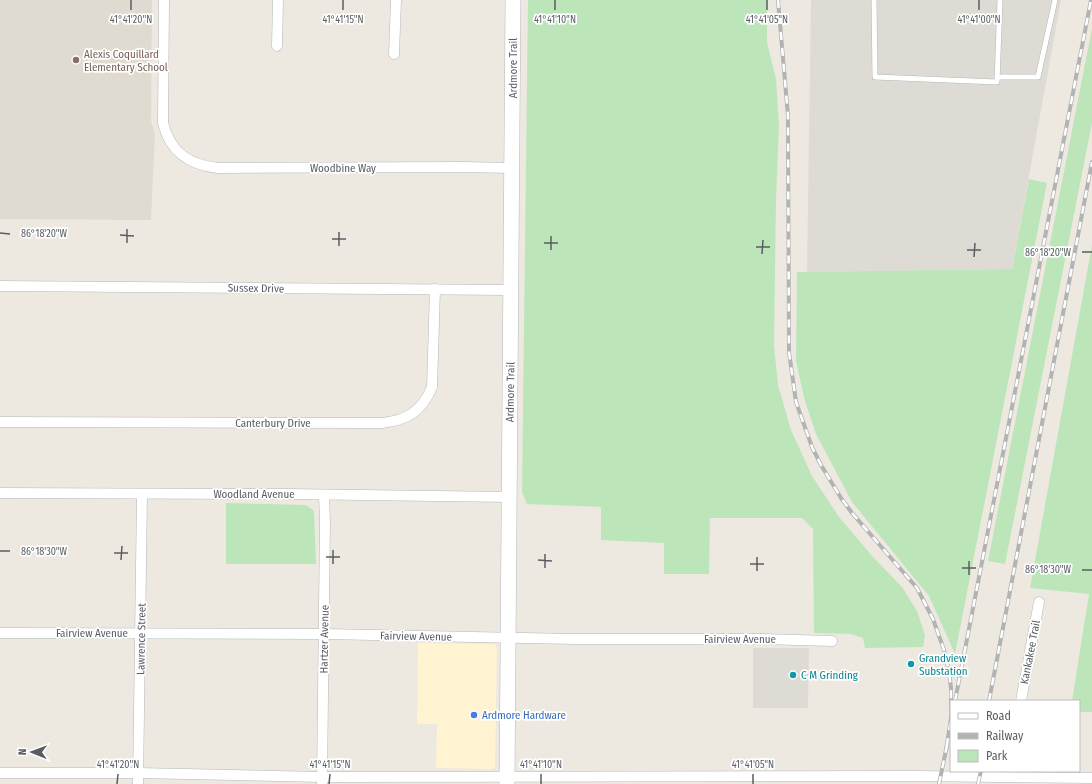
<svg xmlns="http://www.w3.org/2000/svg" width="1092" height="784" font-family="'Fira Sans Condensed',sans-serif">
	<style>
		.commercial { fill: #fff3d2 }
		.industrial { fill: #dddbd4 }
		.education { fill: #dfdbd0 }
		.green { fill: #bce6ba }
		.lines { fill: none; stroke-linecap: round; stroke-linejoin: round }
		.lane-casing { stroke: #b3b7bb; stroke-width: 6 }
		.street-casing { stroke: #b3b7bb; stroke-width: 11 }
		.secondary-casing { stroke: #b4b8bd; stroke-width: 16 }
		.lane { stroke: #fff; stroke-width: 5 }
		.street { stroke: #fff; stroke-width: 10 }
		.secondary { stroke: #fff; stroke-width: 15 }
		.rail-casing { stroke: #b2b3b3; stroke-width: 4 }
		.rail { stroke: #fff; stroke-width: 2.5; stroke-dasharray: 8; stroke-linecap: butt }
		.ticks { fill: none; stroke: #595d62; stroke-width: 1.5 }
		.education-dot { fill: #8d6e63; stroke: #fff; stroke-width: 1.5 }
		.culture-dot { fill: #0f9aa8; stroke: #fff; stroke-width: 1.5 }
		.shop-dot { fill: #3f7fe0; stroke: #fff; stroke-width: 1.5 }
		.labels { text-anchor: middle; stroke-width: 3.5; stroke-linejoin: round; paint-order: stroke }
		.education-label { font-size: 11px; fill: #785e54; stroke: #fff; text-anchor: start }
		.street-label { font-size: 11px; fill: #595d62; stroke: #fff }
		.culture-label { font-size: 11px; fill: #0d838f; stroke: #fff; text-anchor: start }
		.shop-label { font-size: 11px; fill: #366cbe; stroke: #fff; text-anchor: start }
		.ticks-label { font-size: 10px; text-anchor: middle; fill: #595d62; stroke: #fff; stroke-width: 3.5; stroke-linejoin: round; paint-order: stroke }
	</style>
	<rect width="100%" height="100%" fill="#ede9e0"/>
	<!-- commercial -->
	<path class="commercial" d="M418,643L494,644L497,647L495,767L493,769L436,768L437,724H417Z"/>
	<!-- industrial -->
	<g class="industrial">
		<path d="M811,0H1061L1012,269L807,272Z"/>
		<path d="M753,648H809L808,708H753Z"/>
	</g>
	<!-- education -->
	<path class="education" d="M0,0H152L151,121L155,134L151,220L0,219Z"/>
	<!-- green -->
	<g class="green">
		<path d="M528,0H767V42L776,79L779,124L776,200L774,346L778,385L791,430L812,476L839,517L873,557L902,587L917,611L925,635L923,647L865,648L863,638L851,634L814,633L813,529L802,518H710L709,574H664V543L601,540V507L527,504L522,492Z"/>
		<path d="M1092,28V123L1005,564L988,561Z"/>
		<path d="M1029,179L1047,183L955,654L929,596L852,502L816,434L804,398L796,361L797,272L1012,269Z"/>
		<path d="M1092,245V712H1079V701H1072L1089,594L1030,588Z"/>
		<path d="M226,503L306,505L314,511L316,564H226Z"/>
	</g>
	<g class="lines">
		<!-- lane casing -->
		<g class="lane-casing">
			<g id="lane">
				<path d="M874,0L875,77L997,82L1000,0"/>
				<path d="M997,77H1038L1055,0"/>
			</g>
		</g>
		<!-- street casing -->
		<g class="street-casing">
			<g id="street">
				<path d="M164,0L163,123C170,152 189,165 218,168L465,167L513,168"/>
				<path d="M277,46L278,0"/>
				<path d="M394,54L396,0"/>
				<path d="M0,286L512,290"/>
				<path d="M0,422L382,423C408,420 422,411 432,387L435,289"/>
				<path d="M0,493L288,494L509,497"/>
				<path d="M0,633L324,634L576,639H761L832,641"/>
				<path d="M1021,701L1039,602"/>
				<path d="M0,773H138L322,777L914,776L1092,778"/>
				<path d="M322,783L325,522L324,495"/>
				<path d="M138,784L142,494"/>
			</g>
		</g>
		<!-- secondary casing -->
		<g class="secondary-casing">
			<path id="secondary" d="M507,784L513,0"/>
		</g>
		<!-- lane -->
		<use href="#lane" class="lane"/>
		<!-- street -->
		<use href="#street" class="street"/>
		<!-- secondary -->
		<use href="#secondary" class="secondary"/>
		<!-- rail casing -->
		<g class="rail-casing">
			<g id="rail">
				<path d="M778,0L788,116L789,352L796,402L812,447L821,465L841,498L852,513L917,588L933,619L944,650L949,672L951,688V718L946,751"/>
				<path d="M955,701L1091,0"/>
				<path d="M989,701L1092,162"/>
				<path d="M939,784L947,745"/>
				<path d="M978,784L981,771"/>
			</g>
		</g>
		<!-- rail -->
		<use href="#rail" class="rail"/>
	</g>
	<!-- ticks -->
	<path class="ticks" d="M131,10V0M343,10V0M555,10V0M767,10V0M979,10V0M0,233L10,234M120,235L134,236M332,239H346M127,243V229M544,243H558M339,246V232M756,247H770M551,250V236M967,250H981M1082,252H1092M762,254L763,240M974,257L975,243M0,551H10M114,553H128M326,557H340M121,560L122,546M538,560L552,561M333,564V550M750,564H764M545,568V554M962,568H976M1082,570H1092M757,571V557M969,575V561M117,784L118,774M329,784L330,774M541,784V774M753,784V774"/>
	<!-- markers -->
	<circle class="education-dot" cx="76" cy="60" r="4"/>
	<g class="culture-dot">
		<circle cx="911" cy="664" r="4"/>
		<circle cx="793" cy="675" r="4"/>
	</g>
	<circle class="shop-dot" cx="474" cy="715" r="4"/>
	<g class="labels">
		<!-- education labels -->
		<g class="education-label">
			<text x="84" y="58">Alexis Coquillard<tspan x="84" dy="13">Elementary School</tspan></text>
		</g>
		<!-- street labels -->
		<g class="street-label">
			<text transform="translate(513 68) rotate(-90)" y="4">Ardmore Trail</text>
			<text x="343" y="172">Woodbine Way</text>
			<text transform="translate(256 288) rotate(1)" y="4">Sussex Drive</text>
			<text transform="translate(510 392) rotate(-89)" y="4">Ardmore Trail</text>
			<text x="273" y="427">Canterbury Drive</text>
			<text x="254" y="498">Woodland Avenue</text>
			<text x="92" y="637">Fairview Avenue</text>
			<text transform="translate(416 636) rotate(1)" y="4">Fairview Avenue</text>
			<text transform="translate(141 639) rotate(-89)" y="4">Lawrence Street</text>
			<text transform="translate(324 639) rotate(-89)" y="4">Hartzer Avenue</text>
			<text x="740" y="643">Fairview Avenue</text>
			<text transform="translate(1030 652) rotate(-79)" y="4">Kankakee Trail</text>
		</g>
		<!-- culture labels -->
		<g class="culture-label">
			<text x="919" y="662">Grandview<tspan x="919" dy="13">Substation</tspan></text>
			<text x="801" y="679">C M Grinding</text>
		</g>
		<!-- shop labels -->
		<g class="shop-label">
			<text x="482" y="719">Ardmore Hardware</text>
		</g>
	</g>
	<g class="ticks-label">
		<text x="131" y="23">41°41'20"N</text>
		<text x="343" y="23">41°41'15"N</text>
		<text x="555" y="23">41°41'10"N</text>
		<text x="767" y="23">41°41'05"N</text>
		<text x="979" y="23">41°41'00"N</text>
		<text x="44" y="237">86°18'20"W</text>
		<text x="1048" y="256">86°18'20"W</text>
		<text x="44" y="555">86°18'30"W</text>
		<text x="1048" y="573">86°18'30"W</text>
		<text x="118" y="768">41°41'20"N</text>
		<text x="330" y="768">41°41'15"N</text>
		<text x="541" y="768">41°41'10"N</text>
		<text x="753" y="768">41°41'05"N</text>
	</g>
	<!-- legend -->
	<rect x="950" y="700" width="130" height="72" fill="#ffffff" stroke="#bdbec0"/>
	<rect x="958" y="713" width="20" height="6" fill="#ffffff" stroke="#bdbec0"/>
	<text x="986" y="720" font-size="12" fill="#595d62">Road</text>
	<rect x="958" y="733" width="20" height="6" fill="#b2b3b3" stroke="#bdbec0"/>
	<text x="986" y="740" font-size="12" fill="#595d62">Railway</text>
	<rect x="958" y="750" width="20" height="12" fill="#bce6ba" stroke="#bdbec0"/>
	<text x="986" y="760" font-size="12" fill="#595d62">Park</text>
	<!-- north arrow -->
	<g transform="translate(32 752) rotate(271)" stroke="#ffffff" stroke-width="3" paint-order="stroke">
	<path d="M0-3L7 15L0 10L-7 15Z" fill="#595d62"/>
	<text y="-6" font-size="11" font-weight="bold" text-anchor="middle" fill="#595d62">N</text>
	</g>
</svg>
